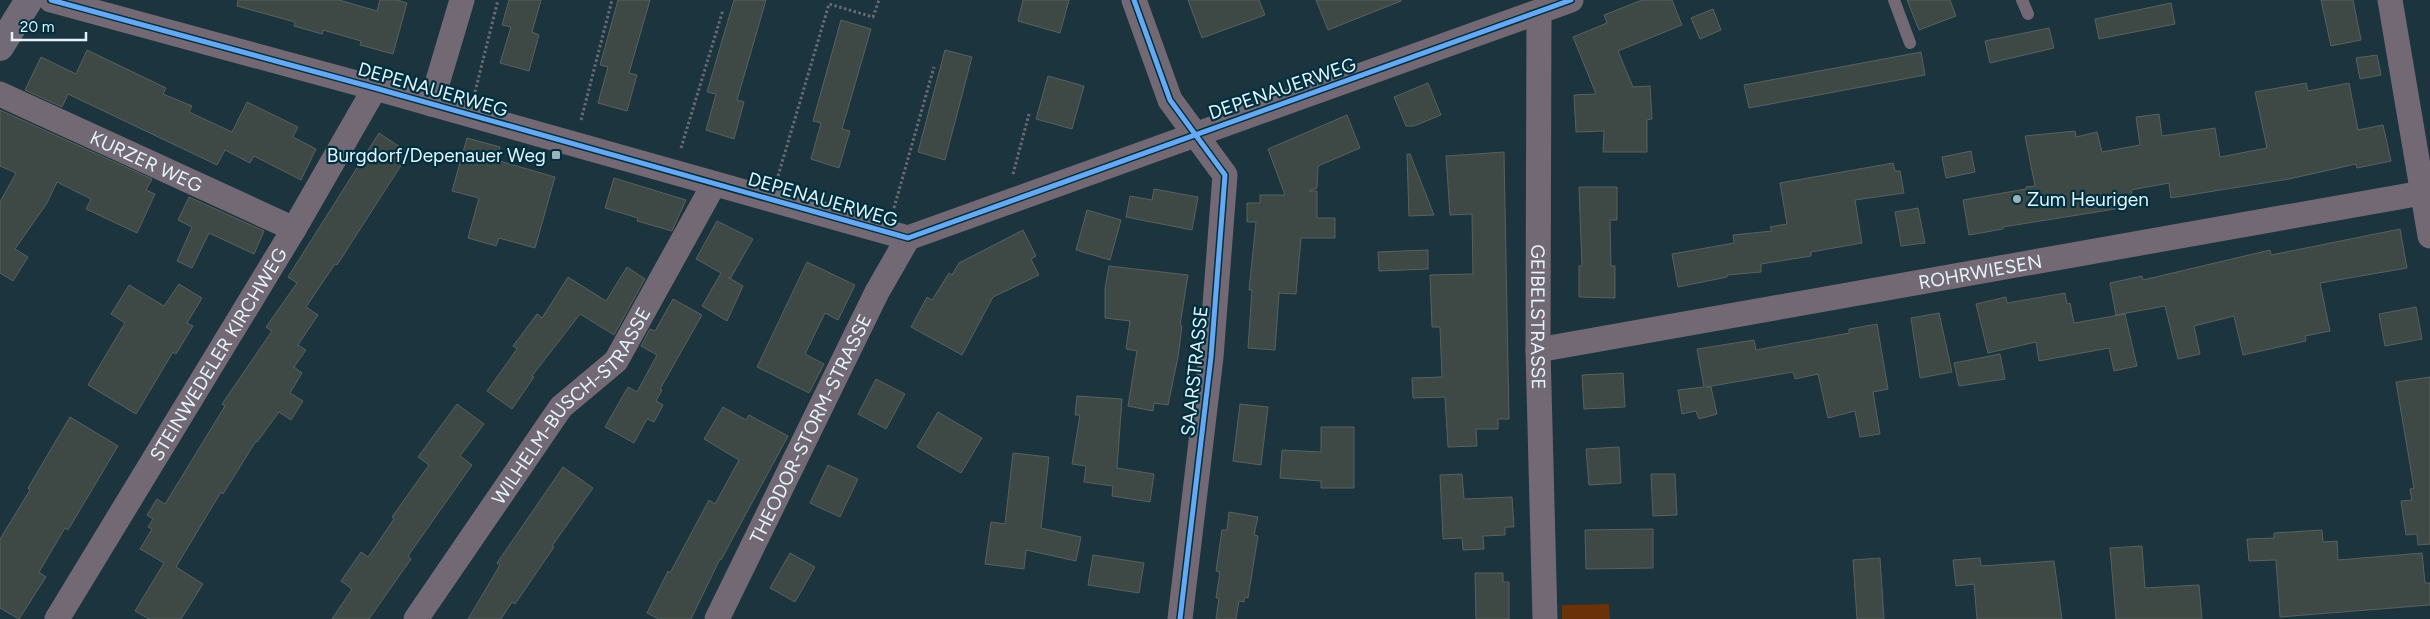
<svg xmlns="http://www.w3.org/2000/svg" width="2430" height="619" font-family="Figtree,sans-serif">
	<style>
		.green { fill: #6b3108 }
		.building { fill: #3e4945; stroke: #58625d }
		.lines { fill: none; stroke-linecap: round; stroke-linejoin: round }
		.path { stroke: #696a73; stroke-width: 3; stroke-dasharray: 2.5 2.5; stroke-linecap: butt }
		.service { stroke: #736974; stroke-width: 12 }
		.minor { stroke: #736974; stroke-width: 25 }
		.secondary { stroke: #736a78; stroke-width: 28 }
		.cycleway-casing { stroke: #003040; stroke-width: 8 }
		.cycleway { stroke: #66a8f1; stroke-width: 5 }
		.poi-dot { fill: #9db1b9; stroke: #003040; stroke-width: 2 }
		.labels { text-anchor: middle; stroke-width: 4.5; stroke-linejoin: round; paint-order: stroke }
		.street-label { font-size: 19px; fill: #e3f4fc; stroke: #003040 }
		.poi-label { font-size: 19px; fill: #e3f4fc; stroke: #003040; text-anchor: end }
	</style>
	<rect width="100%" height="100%" fill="#1b343d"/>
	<!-- green -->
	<path class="green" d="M1609,604L1610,619H1562V605Z"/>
	<!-- building -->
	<g class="building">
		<path d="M238,0H339L377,11L380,0H397L407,3L393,54L360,45L361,41L323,30L322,34L294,26L295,22L237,6Z"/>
		<path d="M509,0H541L532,32L539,35L529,71L500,63L511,27L502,25Z"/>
		<path d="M618,0H650L629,73L637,75L627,111L598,103L608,67L600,65Z"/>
		<path d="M734,0H766L737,100L744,102L734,139L706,130L716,94L707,92Z"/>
		<path d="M1023,0H1069L1060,33L1018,21Z"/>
		<path d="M1188,0H1259L1265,15L1202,38Z"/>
		<path d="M1316,0H1401V1L1328,30Z"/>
		<path d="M1642,0H1672L1682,25L1618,51L1633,87L1650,86L1652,119L1647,120V152H1603L1604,131L1576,132L1574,95L1596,94L1573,37L1607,23L1604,15Z"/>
		<path d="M1907,0H1950L1956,16L1919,30Z"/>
		<path d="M2321,0H2353L2361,40L2331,46Z"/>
		<path d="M2171,3L2175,24L2099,39L2095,19Z"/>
		<path d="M1713,9L1721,30L1700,39L1691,18Z"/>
		<path d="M841,20L871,29L842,129L850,131L839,168L811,159L821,123L813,121Z"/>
		<path d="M2049,28L2054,48L1990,63L1985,41Z"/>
		<path d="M87,50L166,88L163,94L192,106L189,112L232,132L247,102L298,127L293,137L316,149L301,180L254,156L250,163L225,150L217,165L68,94L62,107L25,90L41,57L76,74Z"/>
		<path d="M945,50L972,57L945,160L918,152Z"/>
		<path d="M1921,52L1925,75L1749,108L1744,85Z"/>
		<path d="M2377,55L2381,75L2360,79L2356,58Z"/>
		<path d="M1048,76L1084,86L1072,129L1036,119Z"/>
		<path d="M1428,83L1441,115L1414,126H1406L1394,97Z"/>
		<path d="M2306,83L2308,91L2349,83L2358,130L2383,125L2391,161L2357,168L2356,164L2289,179L2171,198L2169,183L2131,190L2134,206L2003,227V229L1969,235L1963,200L2026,189V187L2035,186L2025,136L2075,131L2076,137L2097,132L2102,152L2140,145L2136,117L2159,114L2162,136L2215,128L2220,157L2267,148L2255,92Z"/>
		<path d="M0,110L152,179L146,190L155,194L137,233L86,209L91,199L57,182L47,203L15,249L28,257L13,281L0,273V202L16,173L0,166Z"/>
		<path d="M1347,115L1360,148L1318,166L1317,188L1309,191H1317V218H1335V238H1301L1296,294L1279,293L1275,350L1248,348L1252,290H1249L1256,222H1247V203H1260V195H1285L1268,149Z"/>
		<path d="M379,133L409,153L337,265L335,264L306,307L318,315L298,345L306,350L294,367L302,373L290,393L303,401L291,420L279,412L257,442L256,441L223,494L221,492L176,567L203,584L181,619H149L135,611L164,563L140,549L152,529L148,527L153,519L147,515L157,499L165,504L225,406L222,404L272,331L266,327L297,283L288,277Z"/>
		<path d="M467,138L500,147L496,160L555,177L535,248L499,238L496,246L468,238L479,198L452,191Z"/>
		<path d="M1971,151L1975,172L1946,178L1942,157Z"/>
		<path d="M1504,152L1509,419H1498V429H1476L1477,446L1448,447L1445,397L1413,398L1412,378L1442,377L1440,327H1432L1430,275L1473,274L1472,214L1450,215L1446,156Z"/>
		<path d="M1407,154H1410L1434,215L1409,216Z"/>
		<path d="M1893,163L1895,171H1900L1904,193L1855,200L1862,243L1811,252V256L1761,264V272L1727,275V277L1678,287L1672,254L1734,243L1733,235L1772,231L1770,227L1787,224L1780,183Z"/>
		<path d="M614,178L686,200L672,231L637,221L638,218L605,208Z"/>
		<path d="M1579,187H1617V220H1610L1611,266H1615V298L1579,297V266H1582Z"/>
		<path d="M1154,189L1198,197L1192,230L1126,217L1130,196L1152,200Z"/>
		<path d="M189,197L264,231L254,254L209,233L192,268L177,261L192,227L178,220Z"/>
		<path d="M1918,208L1925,243L1901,246L1895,212Z"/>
		<path d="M1087,210L1121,220L1110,260L1076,250Z"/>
		<path d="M717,221L753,239L730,279L728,277L743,286L727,321L702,306L721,273L696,259Z"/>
		<path d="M2400,229L2407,268L2320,283L2330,331L2305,336L2306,341L2243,355L2234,316L2194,326L2200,354L2178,359L2165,306L2116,315L2110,283L2142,276L2143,280L2270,250L2271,255Z"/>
		<path d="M1023,230L1036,256L1031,259L1039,275L993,297L962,355L911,327L927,297L932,300L949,273L952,275L959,263Z"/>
		<path d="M1428,250V269L1379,271L1378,252Z"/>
		<path d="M807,262L855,285L838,320L825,313L805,354L824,364L809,393L757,367Z"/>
		<path d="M1109,266L1188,275L1180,325L1182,326L1178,357L1168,405L1154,403L1153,411L1128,406L1137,351L1126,349L1130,321L1105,318V288Z"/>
		<path d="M627,267L645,279L614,335L580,314L532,376L534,377L512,409L487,391L517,349L513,346L537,314L542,318L568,277L606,301Z"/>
		<path d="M179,284L202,298L187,323L193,326L176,354L173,352L136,414L88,385L125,323L111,314L129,285L164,306Z"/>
		<path d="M2065,293L2067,304L2070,303L2074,323L2125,314L2137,366L2114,371L2109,348L2039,361L2036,342L1988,353L1976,304L2006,297L2007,303Z"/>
		<path d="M673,299L702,315L660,389L662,390L656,401L663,405L654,422L647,419L634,443L605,427L628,387L637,392L657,355L641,346L650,329L655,331Z"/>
		<path d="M2416,307L2422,339L2385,346L2379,314Z"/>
		<path d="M1939,313L1952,372L1920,378L1911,318Z"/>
		<path d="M1877,324L1888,389L1873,392L1880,434L1860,437L1855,411L1828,418L1818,374L1795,379L1793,372L1706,387H1711L1717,414L1699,419L1696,411L1682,414L1678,390L1704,387L1697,349L1754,340L1756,350L1849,333V329Z"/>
		<path d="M2000,354L2005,379L1959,386L1954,363Z"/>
		<path d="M1623,373L1625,407L1584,409L1582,375Z"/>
		<path d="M2430,377V544L2418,545L2417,534L2406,535L2401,501L2412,500L2410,489L2414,488L2396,382Z"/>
		<path d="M876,379L905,394L886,429L858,414Z"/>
		<path d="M1077,396L1122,399L1117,468L1154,474L1150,502L1112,496L1113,486L1084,482L1086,466L1072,464L1080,415H1075Z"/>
		<path d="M457,404L484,424L460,456L472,465L408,556L411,559L369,619H332L352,589L341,581L361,552L368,557L394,519L392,517L429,465L418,457Z"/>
		<path d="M1240,404L1268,407L1261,465L1233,461Z"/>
		<path d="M723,407L746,420L749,415L788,436L721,560L720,559L691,619H659L647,613L668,571L670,573L709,500L715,504L739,460L704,439Z"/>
		<path d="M938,412L982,438L961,473L917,447Z"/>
		<path d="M70,417L118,446L68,530L65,528L39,572L46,577L19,619L0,608V539L30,490L28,488Z"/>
		<path d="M1321,427H1354V488H1321V481L1280,478L1282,450L1321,452Z"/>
		<path d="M1619,447L1621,483L1589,485L1586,449Z"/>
		<path d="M1013,453L1049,457L1041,528L1081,537L1076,561L1026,550L1024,569L985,564L991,522L1005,524Z"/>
		<path d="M828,465L858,479L840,517L810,503Z"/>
		<path d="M563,467L593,488L552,546L554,547L515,604L512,602L501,619H468L500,565L497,563Z"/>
		<path d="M1462,474L1464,499L1512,497L1514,527H1505V535L1483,536L1484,549L1463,550L1462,538L1443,539L1440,475Z"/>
		<path d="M1651,474H1675L1677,515L1653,516Z"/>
		<path d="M1229,512L1258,517L1254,535L1258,536L1248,598L1245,597L1244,602L1239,601L1236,619H1216L1219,598H1216L1220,572L1216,571L1222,530H1227Z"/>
		<path d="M1653,529V568L1586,569L1585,530Z"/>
		<path d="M2322,530L2323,542L2337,541L2338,560L2422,553L2425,583H2430V605L2280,617L2276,560L2249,561L2247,539L2274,538V533Z"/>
		<path d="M2142,546L2145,588L2199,585L2202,619H2116L2110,548Z"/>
		<path d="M790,553L815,567L795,602L770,588Z"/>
		<path d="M1093,555L1144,563L1139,593L1088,585Z"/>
		<path d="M1880,558L1884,619H1857L1853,560Z"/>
		<path d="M1980,558L1981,566L2054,561L2062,619H1977L1974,584L1956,586L1953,560Z"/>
		<path d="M1475,573H1503V582H1509V619H1476Z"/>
	</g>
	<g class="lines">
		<!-- path -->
		<g class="path">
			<path d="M475,92L498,0"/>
			<path d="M581,120L612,0"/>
			<path d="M681,148L723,10"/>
			<path d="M1013,174L1029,114"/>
			<path d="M778,176L829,4L873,17L879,0"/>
			<path d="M894,208L934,67"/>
		</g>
		<!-- service -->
		<g class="service">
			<path d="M1894,0L1910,43"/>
			<path d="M2022,0L2028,14"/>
		</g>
		<!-- minor -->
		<g class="minor">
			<path d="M51,0L375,88L908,238L1571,0"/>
			<path d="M1134,0L1170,100L1225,175L1211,357L1180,619"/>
			<path d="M2390,0L2430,236"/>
			<path id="s1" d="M1539,13L1538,350L1545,619"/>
			<path id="s2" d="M0,94L294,229"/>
			<path d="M431,104L462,0"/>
			<path id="s3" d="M1538,350L2422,193"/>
			<path id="s4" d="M57,619L294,229L375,88"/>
			<path id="s5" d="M416,619L561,407L616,361L714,184"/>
			<path id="s6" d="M717,619L877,292L908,238"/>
		</g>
		<!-- secondary -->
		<path class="secondary" d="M0,47L29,0"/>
		<!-- cycleway casing -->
		<g class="cycleway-casing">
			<g id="cycleway">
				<path d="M51,0L375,88L908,238L1571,0"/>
				<path d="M1134,0L1170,100L1225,175L1211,357L1180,619"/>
			</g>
		</g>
		<!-- cycleway -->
		<use href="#cycleway" class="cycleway"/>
	</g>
	<!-- markers -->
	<g class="poi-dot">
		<rect x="551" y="150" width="10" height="10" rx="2.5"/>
		<circle cx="2017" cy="199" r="5"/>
	</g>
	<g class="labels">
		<!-- street labels -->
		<g class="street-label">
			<text transform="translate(1282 88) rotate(-19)" y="7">DEPENAUERWEG</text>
			<text transform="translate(433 89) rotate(16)" y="7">DEPENAUERWEG</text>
			<text dy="7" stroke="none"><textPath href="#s2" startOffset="161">KURZER WEG</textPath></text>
			<text transform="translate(823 199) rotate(16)" y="7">DEPENAUERWEG</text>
			<text dy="7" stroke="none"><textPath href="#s3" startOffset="449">ROHRWIESEN</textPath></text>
			<text dy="7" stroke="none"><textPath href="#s1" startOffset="304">GEIBELSTRASSE</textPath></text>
			<text dy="7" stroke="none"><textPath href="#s4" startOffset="310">STEINWEDELER KIRCHWEG</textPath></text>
			<text transform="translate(1194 371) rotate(-84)" y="7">SAARSTRASSE</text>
			<text dy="7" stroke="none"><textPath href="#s5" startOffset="265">WILHELM-BUSCH-STRASSE</textPath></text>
			<text dy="7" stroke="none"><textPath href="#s6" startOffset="212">THEODOR-STORM-STRASSE</textPath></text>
		</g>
		<!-- poi labels -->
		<g class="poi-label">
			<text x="546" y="162">Burgdorf/Depenauer Weg</text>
			<text x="2027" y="206" text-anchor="start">Zum Heurigen</text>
		</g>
	</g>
	<!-- scale -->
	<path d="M12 32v8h74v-8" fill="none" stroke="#e3f4fc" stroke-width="2.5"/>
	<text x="20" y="32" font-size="15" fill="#e3f4fc" stroke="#003040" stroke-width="4" paint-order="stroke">20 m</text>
</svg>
